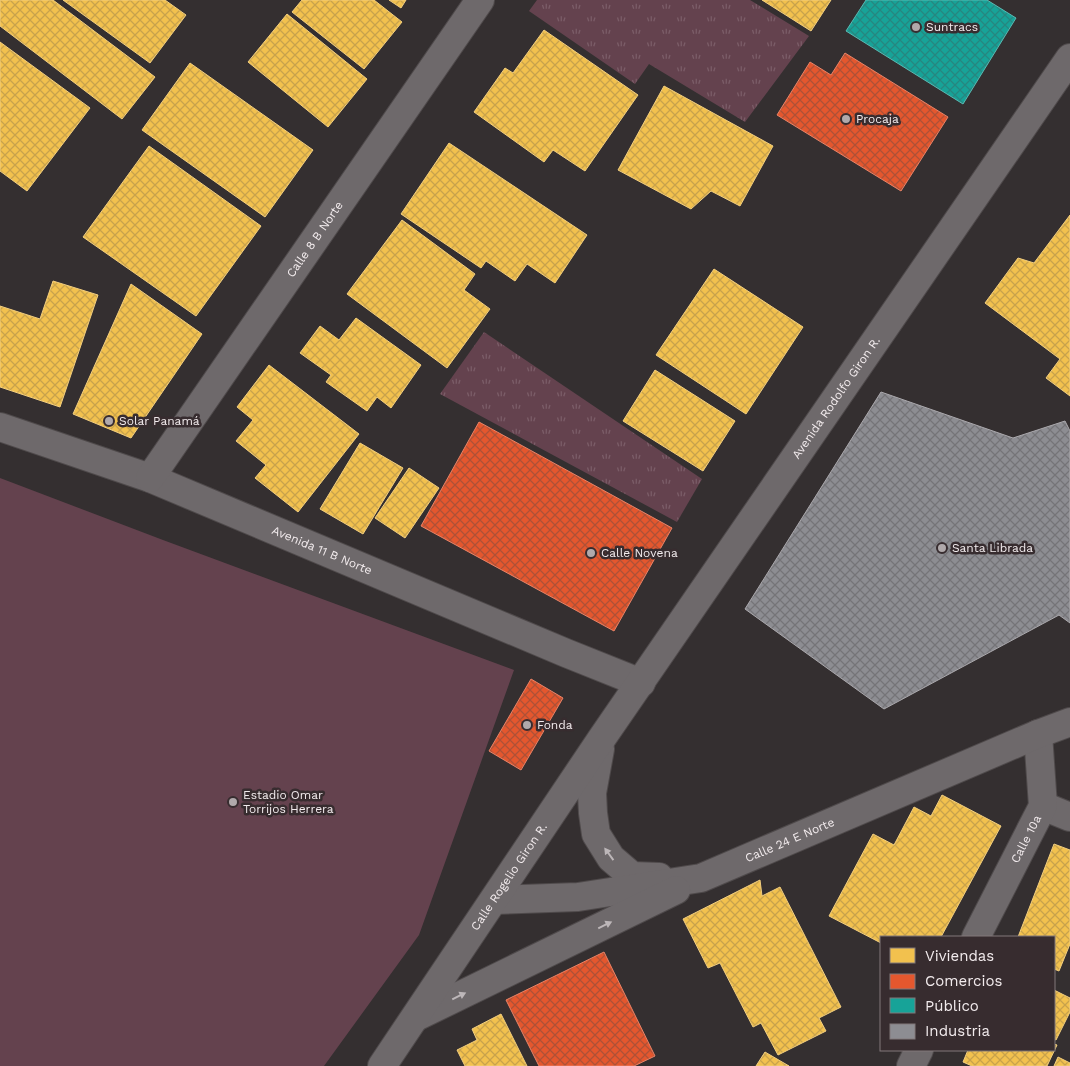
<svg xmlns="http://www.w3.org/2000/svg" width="1070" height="1066" font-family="'Work Sans',sans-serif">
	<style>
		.grass { fill: url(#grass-tufts) }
		.green { fill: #64424e }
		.homes { fill: url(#homes-cross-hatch); stroke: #f2ce7e }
		.shops { fill: url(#shops-cross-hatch); stroke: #e88367 }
		.public { fill: url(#public-cross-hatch); stroke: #59b9b2 }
		.industry { fill: url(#industry-cross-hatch); stroke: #aba9ad }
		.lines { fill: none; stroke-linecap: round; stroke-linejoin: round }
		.street-casing { stroke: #4f4a4b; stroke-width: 30 }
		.secondary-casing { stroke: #4f4a4b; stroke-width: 30 }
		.street { stroke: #6e696b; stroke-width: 28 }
		.secondary { stroke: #6e696b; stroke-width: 28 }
		.oneway { fill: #bdb7b9 }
		.poi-dot { fill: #b0a9ab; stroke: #372c2f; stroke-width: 2 }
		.labels { text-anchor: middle; stroke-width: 5; stroke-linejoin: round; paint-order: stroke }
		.poi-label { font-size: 12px; fill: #f2ebed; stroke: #372c2f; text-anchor: start }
		.street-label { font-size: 12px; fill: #f2ebed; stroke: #372c2f }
	</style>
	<defs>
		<pattern id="grass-tufts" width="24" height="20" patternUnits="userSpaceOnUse" patternTransform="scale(1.25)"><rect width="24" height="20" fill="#64424e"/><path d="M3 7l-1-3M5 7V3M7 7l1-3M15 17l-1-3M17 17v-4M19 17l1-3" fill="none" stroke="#7b5d68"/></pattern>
		<pattern id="homes-cross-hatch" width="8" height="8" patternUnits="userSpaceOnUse" patternTransform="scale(1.25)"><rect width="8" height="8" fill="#f2c14e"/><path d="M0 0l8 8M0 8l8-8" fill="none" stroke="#c8a24c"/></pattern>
		<pattern id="shops-cross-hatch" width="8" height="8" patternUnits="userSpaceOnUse" patternTransform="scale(1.25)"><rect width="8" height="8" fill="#e4572e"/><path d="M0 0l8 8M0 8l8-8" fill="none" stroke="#ae5137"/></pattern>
		<pattern id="public-cross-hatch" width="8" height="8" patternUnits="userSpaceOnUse" patternTransform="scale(1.25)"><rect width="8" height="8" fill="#17a398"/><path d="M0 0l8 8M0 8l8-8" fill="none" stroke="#268780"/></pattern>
		<pattern id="industry-cross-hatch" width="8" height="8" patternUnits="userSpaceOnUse" patternTransform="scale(1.25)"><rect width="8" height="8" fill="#8d8d92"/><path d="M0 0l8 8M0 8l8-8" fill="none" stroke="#757478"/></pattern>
	</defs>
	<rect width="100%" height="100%" fill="#342f30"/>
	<!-- grass -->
	<g class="grass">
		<path d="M537,0H750L809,36L745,122L649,64L635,84L529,11Z"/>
		<path d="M484,332L702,479L677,522L440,394Z"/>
	</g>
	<!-- green -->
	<path class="green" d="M0,478L163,540L514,670L419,935L324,1066H0Z"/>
	<!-- homes -->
	<g class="homes">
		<path d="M0,0H53L155,77L122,119L0,26Z"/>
		<path d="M63,0H165L186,15L150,63Z"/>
		<path d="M302,0H374L402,22L364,69L292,12Z"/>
		<path d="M389,0H406L401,8Z"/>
		<path d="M762,0H831L811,31Z"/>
		<path d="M287,14L367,79L328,127L248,62Z"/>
		<path d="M544,30L638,95L585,171L553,150L544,162L474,112L505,68L513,73Z"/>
		<path d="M0,42L90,108L27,191L0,171Z"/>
		<path d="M190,63L313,150L265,217L142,130Z"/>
		<path d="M664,86L773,146L740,206L711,191L691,209L618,170Z"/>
		<path d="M449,143L587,235L555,283L527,264L515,281L486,261L481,268L401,214Z"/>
		<path d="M149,146L261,226L196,316L83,237Z"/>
		<path d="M1070,215V396L1046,378L1060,359L985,303L1018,258L1034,263Z"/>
		<path d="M402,220L475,274L464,290L490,309L447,368L347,294Z"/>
		<path d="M714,269L803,327L746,414L656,355Z"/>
		<path d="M53,281L98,295L60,407L0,387V306L40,319Z"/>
		<path d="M131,284L202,334L131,438L73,414Z"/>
		<path d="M356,318L421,365L391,408L377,397L367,411L326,382L331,375L300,353L320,326L339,340Z"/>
		<path d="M269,365L359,434L298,512L255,478L266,465L236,441L253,420L237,407Z"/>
		<path d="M655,370L735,421L703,471L623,421Z"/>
		<path d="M360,443L403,468L363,534L320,509Z"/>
		<path d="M409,468L439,488L405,538L375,518Z"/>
		<path d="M942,795L1001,826L941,937H881V943L829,916L873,834L894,845L914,807L931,816Z"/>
		<path d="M1054,844L1070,850V944L1059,971L1054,969V937H1018Z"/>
		<path d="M760,880L762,896L780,887L841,1007L819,1018L826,1031L778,1055L761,1023L753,1027L720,963L708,968L683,919Z"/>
		<path d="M1054,990L1070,998V1012L1056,1040L1054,1039Z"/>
		<path d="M501,1014L527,1066H465L457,1050L477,1040L472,1029Z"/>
		<path d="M1054,1044L1057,1045L1047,1066H972L963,1062L968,1050H1054Z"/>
		<path d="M765,1052L789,1066H756Z"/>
		<path d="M1058,1057L1070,1063V1066H1054Z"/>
	</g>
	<!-- shops -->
	<g class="shops">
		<path d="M845,53L948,117L901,191L777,115L810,62L831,75Z"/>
		<path d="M479,422L672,528L614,631L421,526Z"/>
		<path d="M531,679L563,698L521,770L489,751Z"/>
		<path d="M604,952L655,1056L634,1066H539L506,1000Z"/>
	</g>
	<!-- public -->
	<path class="public" d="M866,0H987L1016,18L963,104L846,31Z"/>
	<!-- industry -->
	<path class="industry" d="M881,392L1013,438L1065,421L1070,431V623L1059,615L884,709L745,609Z"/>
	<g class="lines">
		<!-- street casing -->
		<g class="street-casing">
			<g id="street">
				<path id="s1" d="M0,427L150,478L566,653L641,683"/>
				<path id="s2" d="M150,478L480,0"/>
				<path d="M1043,806L1070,817"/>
				<path id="s3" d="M976,937L1043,806L1038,734"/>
				<path d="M911,1066L919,1050"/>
			</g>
		</g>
		<!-- secondary casing -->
		<g class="secondary-casing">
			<g id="secondary">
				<path d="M600,749L592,793L593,813L596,834L611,858L632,876L659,877"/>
				<path id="s4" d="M494,900L578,897L701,878L1038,734L1070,722"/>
				<path d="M416,1017L676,890"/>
				<path id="s5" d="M382,1066L602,738L1070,58"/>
			</g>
		</g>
		<!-- street -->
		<use href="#street" class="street"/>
		<!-- secondary -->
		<use href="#secondary" class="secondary"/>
	</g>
	<!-- one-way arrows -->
	<defs><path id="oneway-solid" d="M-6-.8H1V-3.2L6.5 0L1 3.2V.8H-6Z" transform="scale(1.25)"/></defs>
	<g class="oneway">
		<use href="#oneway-solid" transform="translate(609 854) rotate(-126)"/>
		<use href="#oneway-solid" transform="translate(605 925) rotate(-26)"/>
		<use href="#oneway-solid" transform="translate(459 996) rotate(-26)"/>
	</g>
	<!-- markers -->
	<g class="poi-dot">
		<circle cx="916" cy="27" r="5"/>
		<circle cx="846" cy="119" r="5"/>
		<circle cx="109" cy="421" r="5"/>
		<circle cx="942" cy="548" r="5"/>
		<circle cx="591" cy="553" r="5"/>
		<circle cx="527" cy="725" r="5"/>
		<circle cx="233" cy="802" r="5"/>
	</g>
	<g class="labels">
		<!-- poi labels -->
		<g class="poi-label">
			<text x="926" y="31">Suntracs</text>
			<text x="856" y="123">Procaja</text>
			<text x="119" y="425">Solar Panamá</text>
			<text x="952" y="552">Santa Librada</text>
			<text x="601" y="557">Calle Novena</text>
			<text x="537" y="729">Fonda</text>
			<text x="243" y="799">Estadio Omar<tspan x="243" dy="14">Torrijos Herrera</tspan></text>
		</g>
		<!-- street labels -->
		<g class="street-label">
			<text dy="4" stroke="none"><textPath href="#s2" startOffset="290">Calle 8 B Norte</textPath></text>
			<text dy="4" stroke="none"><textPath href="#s5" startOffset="808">Avenida Rodolfo Giron R.</textPath></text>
			<text dy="4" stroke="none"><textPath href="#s1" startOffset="345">Avenida 11 B Norte</textPath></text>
			<text dy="4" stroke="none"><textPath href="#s4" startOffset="305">Calle 24 E Norte</textPath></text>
			<text dy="4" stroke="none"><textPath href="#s3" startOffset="110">Calle 10a</textPath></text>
			<text dy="4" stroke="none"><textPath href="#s5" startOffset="228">Calle Rogelio Giron R.</textPath></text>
		</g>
	</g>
	<!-- legend -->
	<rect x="880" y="936" width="175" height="115" fill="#372c2f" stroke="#82787b"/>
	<rect x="890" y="948" width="25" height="15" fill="#f2c14e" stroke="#82787b"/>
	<text x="925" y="961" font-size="15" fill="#f2ebed">Viviendas</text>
	<rect x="890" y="974" width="25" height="15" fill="#e4572e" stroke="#82787b"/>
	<text x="925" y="986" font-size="15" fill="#f2ebed">Comercios</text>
	<rect x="890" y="998" width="25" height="15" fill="#17a398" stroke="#82787b"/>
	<text x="925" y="1011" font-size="15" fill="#f2ebed">Público</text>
	<rect x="890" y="1024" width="25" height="15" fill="#8d8d92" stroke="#82787b"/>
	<text x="925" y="1036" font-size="15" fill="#f2ebed">Industria</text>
</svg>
